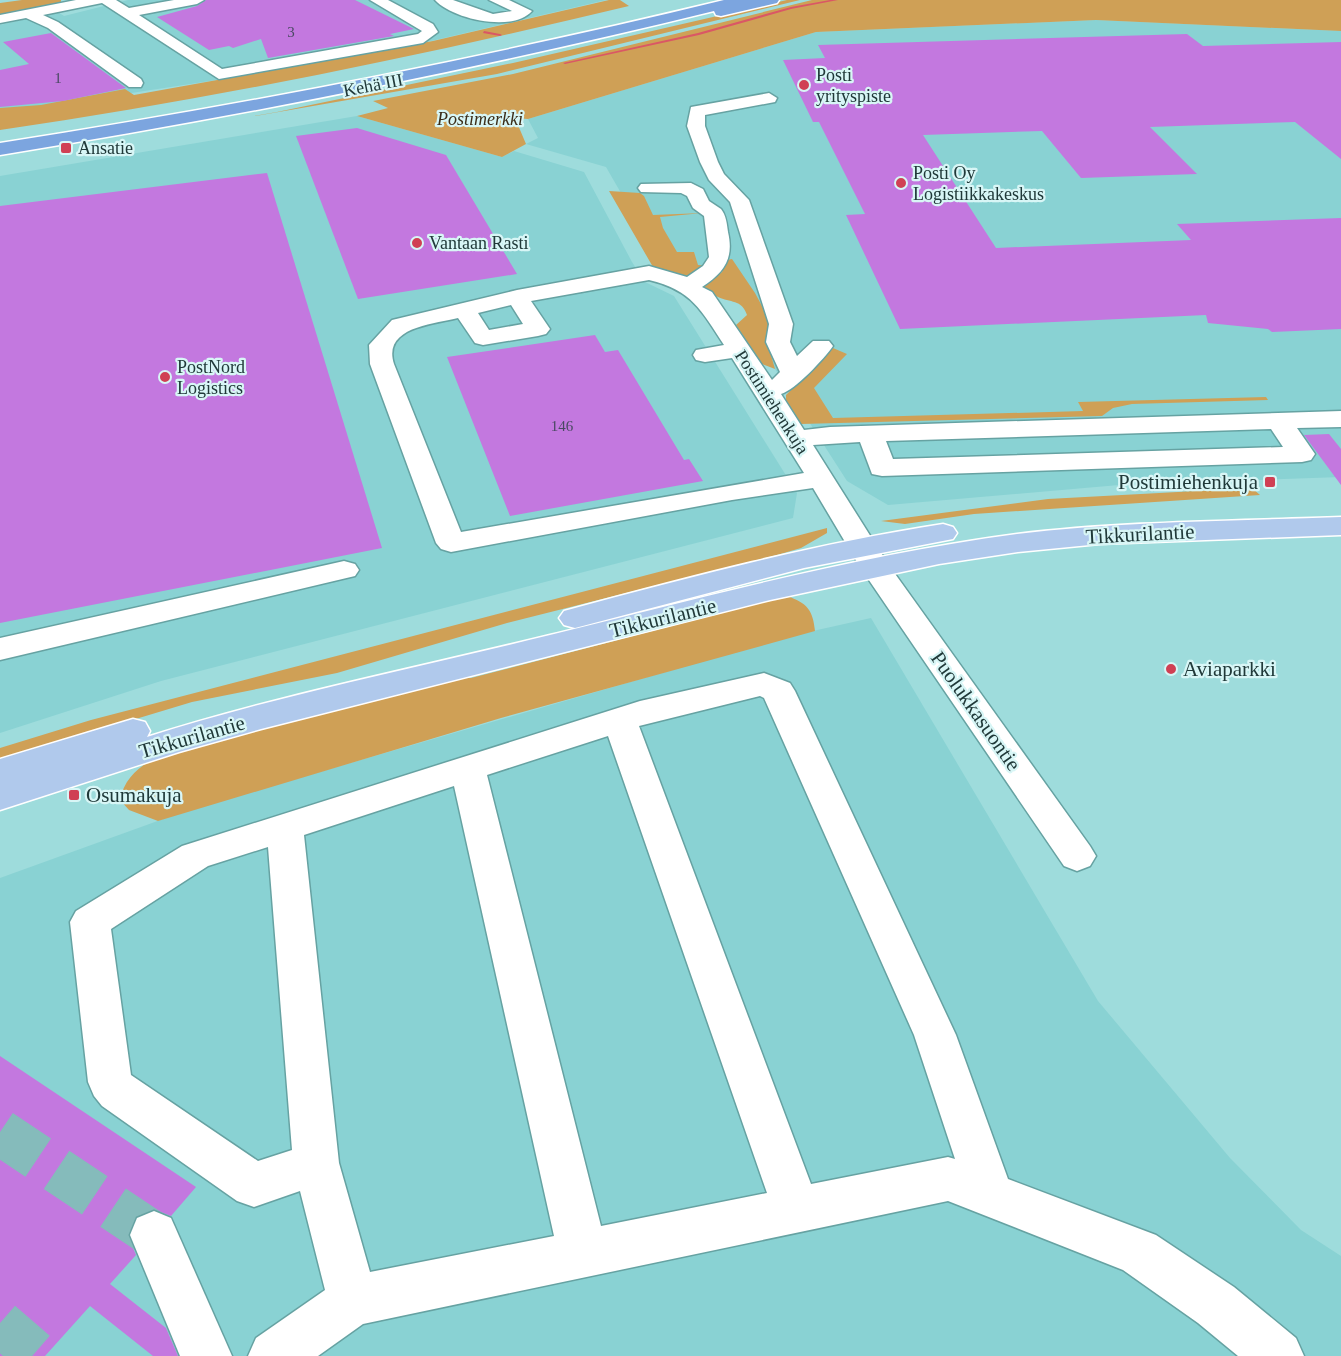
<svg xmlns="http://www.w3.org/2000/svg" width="1341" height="1356" font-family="'Times New Roman',serif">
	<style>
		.built { fill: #89d2d3 }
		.green { fill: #cfa056 }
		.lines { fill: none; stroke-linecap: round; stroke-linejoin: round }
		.stream { fill: #da5765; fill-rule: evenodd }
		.building { fill: #c378df }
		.minor-tunnel { stroke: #85bbbb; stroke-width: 46; stroke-dasharray: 46 22; stroke-linecap: butt }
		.minor-casing { stroke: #66a2a2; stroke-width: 3 }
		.major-casing { stroke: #fff; stroke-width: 3 }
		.highway-casing { stroke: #fff; stroke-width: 3 }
		.minor { fill: #fff; fill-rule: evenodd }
		.major { fill: #b0c9ec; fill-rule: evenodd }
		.highway { fill: #7ca5df; fill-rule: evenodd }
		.poi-dot { fill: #d04054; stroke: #d8f6f6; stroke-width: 2 }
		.labels { text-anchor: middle; stroke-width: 4.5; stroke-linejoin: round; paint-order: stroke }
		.far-number-label { font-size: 15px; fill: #494962 }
		.far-poi-label { font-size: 18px; fill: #203939; stroke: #d8f6f6; text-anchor: start }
		.far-street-label { font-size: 18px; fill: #203939; stroke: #d8f6f6 }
		.far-park-label { font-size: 18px; font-style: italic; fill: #3b2d19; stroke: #d8f6f6 }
		.poi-label { font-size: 21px; fill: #203939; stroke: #d8f6f6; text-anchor: start }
		.street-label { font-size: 21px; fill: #203939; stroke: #d8f6f6 }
	</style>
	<rect width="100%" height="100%" fill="#9edcdc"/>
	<!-- built -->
	<g class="built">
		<path d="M128,0H606L431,41L256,74L0,113V25L58,12L64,16Z"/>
		<path d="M1096,20L1341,31V477L1119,485L888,505L847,481L746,324L758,320L745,300L659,259L606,167L526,144L538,138L528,119L816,32Z"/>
		<path d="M357,116L502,157L514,151L584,172L632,262L645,282L674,296L797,493L793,518L161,681L0,733V176Z"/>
		<path d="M871,618L1098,1001L1230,1158L1301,1230L1341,1256V1356H0V878L188,810L786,637Z"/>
	</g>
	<!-- green -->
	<g class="green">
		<path d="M22,0H61V1L60,4L0,15V3Z"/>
		<path d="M609,0H620L629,6C422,56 212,99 0,130V108L41,105L125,89L134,95L433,41Z"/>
		<path d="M787,0H800L497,74L76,147L277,112L513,63Z"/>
		<path d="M812,0H1341V31L1096,20L816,32L528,119L515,118L526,144L502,157L357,116L388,108L373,101L513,74Z"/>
		<path d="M609,191L640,193L644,196L653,215L703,213L660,217L663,228L677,252H694L698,265L709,266C692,285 674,271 653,267Z"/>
		<path d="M732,259L755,293L769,319L766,338L775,369L762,364L736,325L747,315C742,299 730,303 718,297C712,294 706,289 700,286L722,272L727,260Z"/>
		<path d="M833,348L847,354L814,388L833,418L1083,411L1078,402L1266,397L1268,400L1132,404L1113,408L1102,416L801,424L786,402V395Z"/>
		<path d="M1252,488L1260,495L974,514L905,524L881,521L1048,499Z"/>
		<path d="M827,528V533L801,548L777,555L507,623L337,673L192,702L0,760V748L91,720Z"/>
		<path d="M787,596C807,603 813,610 815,631L501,718L158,821L129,810L120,800C126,769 154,758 181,746L447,678H471Z"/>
	</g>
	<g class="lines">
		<!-- stream -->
		<g class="stream">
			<path d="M830,0H838L791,9L699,35L565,64L563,63L698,33L791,7Z"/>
			<path d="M484,31L500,34L502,35L500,36L483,33Z"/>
		</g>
	</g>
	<!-- building -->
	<g class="building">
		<path d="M206,0H355L414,29L390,34L394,36L268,58L261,39L233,48L229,46L209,50L157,17L197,6Z"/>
		<path d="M51,33L126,88L63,101L0,107V70L29,64L3,42Z"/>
		<path d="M1187,34L1203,46L1341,42V159L1295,122L1150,127L1197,174L1081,178L1042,131L923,135L996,248L1191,240L1177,224L1341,218V329L1272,332L1268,329L1208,323L1206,315L900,329L846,215L865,214L819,122H813L783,60L825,58L818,45Z"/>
		<path d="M357,128L446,155L517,274L358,299L296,136Z"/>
		<path d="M267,173L382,548L0,623V206Z"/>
		<path d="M595,335L605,352L618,350L684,460L689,459L703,481L510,516L447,357Z"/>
		<path d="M1329,434L1341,449V485L1304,435Z"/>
		<path d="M0,1056L196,1187L171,1216L153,1209L135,1217L128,1236L136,1255L110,1284L166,1328L178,1356H153L90,1306L45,1356H0Z"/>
	</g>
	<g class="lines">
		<!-- minor-tunnel -->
		<g class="minor-tunnel">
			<path d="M0,1132L154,1235"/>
			<path d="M0,1323L38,1356"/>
		</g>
		<!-- minor casing -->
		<g class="minor-casing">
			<g id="minor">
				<path d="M76,0H116L129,8L174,0H204L197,4L139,15L222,69L418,34L422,31L370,0H388L433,24L438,32L423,43L219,79L102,3L43,15L58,22L141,79L143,83L141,87H129L48,28L26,18L0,23V15Z"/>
				<path d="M435,0H453L493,14L512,11L489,0H509L532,11C513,33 452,19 435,0Z"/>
				<path d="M769,93L777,98L775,102L705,115V126L718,162L724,174L749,200L793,324L790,342L797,356L813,341H829L833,346C824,359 795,390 781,394L804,430L830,427L1341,411V427L1297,428L1315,454L1311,460L1302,462L882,476L872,474L860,442L813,445L888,564L1090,846L1096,856L1090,866L1077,871L1064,866L860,567L813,488L732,500L451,552L441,549L436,543L370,364L369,345L392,320L517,290L649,266L687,277L703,266L709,257L704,216L693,208L687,196L681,193L641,192L638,188L641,184L691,183L703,189L709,201L721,209C726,215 727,224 728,232C734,258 725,272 702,287L712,292L772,380L780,372L766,342L769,324L730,202L709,180L700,162L687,126L691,107ZM649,280C692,290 701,310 724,345L696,350L693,355L696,360L705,362L732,358L804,473L461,532L394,364C382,327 434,324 458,318L475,343L483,345L538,336L546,334L550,329L531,301ZM511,305L523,324L489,330L478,313ZM1271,429L1283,447L893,459L886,441Z"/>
				<path d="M344,561L355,564L359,570L355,576L0,660V638Z"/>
				<path d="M764,673L790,683L795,691L956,1035L1008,1179L1156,1235L1234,1287L1296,1338L1304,1356H1238L1198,1323L1123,1270L948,1201L363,1324L318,1356H248L256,1338L325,1290L300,1191L254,1207L237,1201L102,1106L94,1096L88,1082L70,922L76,911L182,846L640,701ZM760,696L764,698L914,1035L955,1159L948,1157L811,1184L639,726ZM608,736L767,1193L601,1226L487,775ZM454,786L554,1236L370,1272L339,1163L304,835ZM268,847L292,1150L258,1161L131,1075L111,929L208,866Z"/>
				<path d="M154,1211L171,1218L232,1356H180L130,1235L137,1218Z"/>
			</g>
		</g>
		<!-- major casing -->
		<g class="major-casing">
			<g id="major">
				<path d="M1341,517V535L1100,544L1018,552L939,564L770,600L261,729L179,752L0,810V759L133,719L145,722L150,731L147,737C279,695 416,668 550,635C705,597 859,555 1017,534C1124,521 1233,521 1341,517Z"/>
				<path d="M943,524L953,527L957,533L953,539L804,568L575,628L564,625L559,618L564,611C689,577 814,544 943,524Z"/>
			</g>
		</g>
		<!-- highway casing -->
		<g class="highway-casing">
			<path id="highway" d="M724,0H779L777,3L721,16L716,15L714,11C478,69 240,116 0,155V143C244,105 485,58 724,0Z"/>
		</g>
		<!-- minor -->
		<use href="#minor" class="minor"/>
		<!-- major -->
		<use href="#major" class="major"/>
		<!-- highway -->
		<use href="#highway" class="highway"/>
	</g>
	<!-- markers -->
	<g class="poi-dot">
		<circle cx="804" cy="85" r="6"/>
		<rect x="60" y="142" width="12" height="12" rx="3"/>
		<circle cx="901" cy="183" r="6"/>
		<circle cx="417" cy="243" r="6"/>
		<circle cx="165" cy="377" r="6"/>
		<rect x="1264" y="476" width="12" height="12" rx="3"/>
		<circle cx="1171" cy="669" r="6"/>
		<rect x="68" y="789" width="12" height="12" rx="3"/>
	</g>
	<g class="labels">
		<!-- far-number labels -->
		<g class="far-number-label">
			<text x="291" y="37">3</text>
			<text x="58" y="83">1</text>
			<text x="562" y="431">146</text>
		</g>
		<!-- far-poi labels -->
		<g class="far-poi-label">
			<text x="816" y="81">Posti<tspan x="816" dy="21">yrityspiste</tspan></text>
			<text x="78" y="154">Ansatie</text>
			<text x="913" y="179">Posti Oy<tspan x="913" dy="21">Logistiikkakeskus</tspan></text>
			<text x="429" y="249">Vantaan Rasti</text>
			<text x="177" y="373">PostNord<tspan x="177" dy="21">Logistics</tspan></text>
		</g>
		<!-- far-street labels -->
		<g class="far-street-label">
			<text transform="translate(373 85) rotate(-11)" y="6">Kehä III</text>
			<text transform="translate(772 402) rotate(57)" y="6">Postimiehenkuja</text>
		</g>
		<!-- far-park labels -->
		<g class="far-park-label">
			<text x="480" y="125">Postimerkki</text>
		</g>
		<!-- poi labels -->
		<g class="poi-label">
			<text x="1258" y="489" text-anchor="end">Postimiehenkuja</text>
			<text x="1183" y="676">Aviaparkki</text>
			<text x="86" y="802">Osumakuja</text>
		</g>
		<!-- street labels -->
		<g class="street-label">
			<text transform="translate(1140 534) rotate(-3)" y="7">Tikkurilantie</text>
			<text transform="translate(663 618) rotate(-14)" y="7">Tikkurilantie</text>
			<text transform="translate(976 711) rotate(55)" y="7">Puolukkasuontie</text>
			<text transform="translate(192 737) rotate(-16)" y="7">Tikkurilantie</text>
		</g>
	</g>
</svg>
